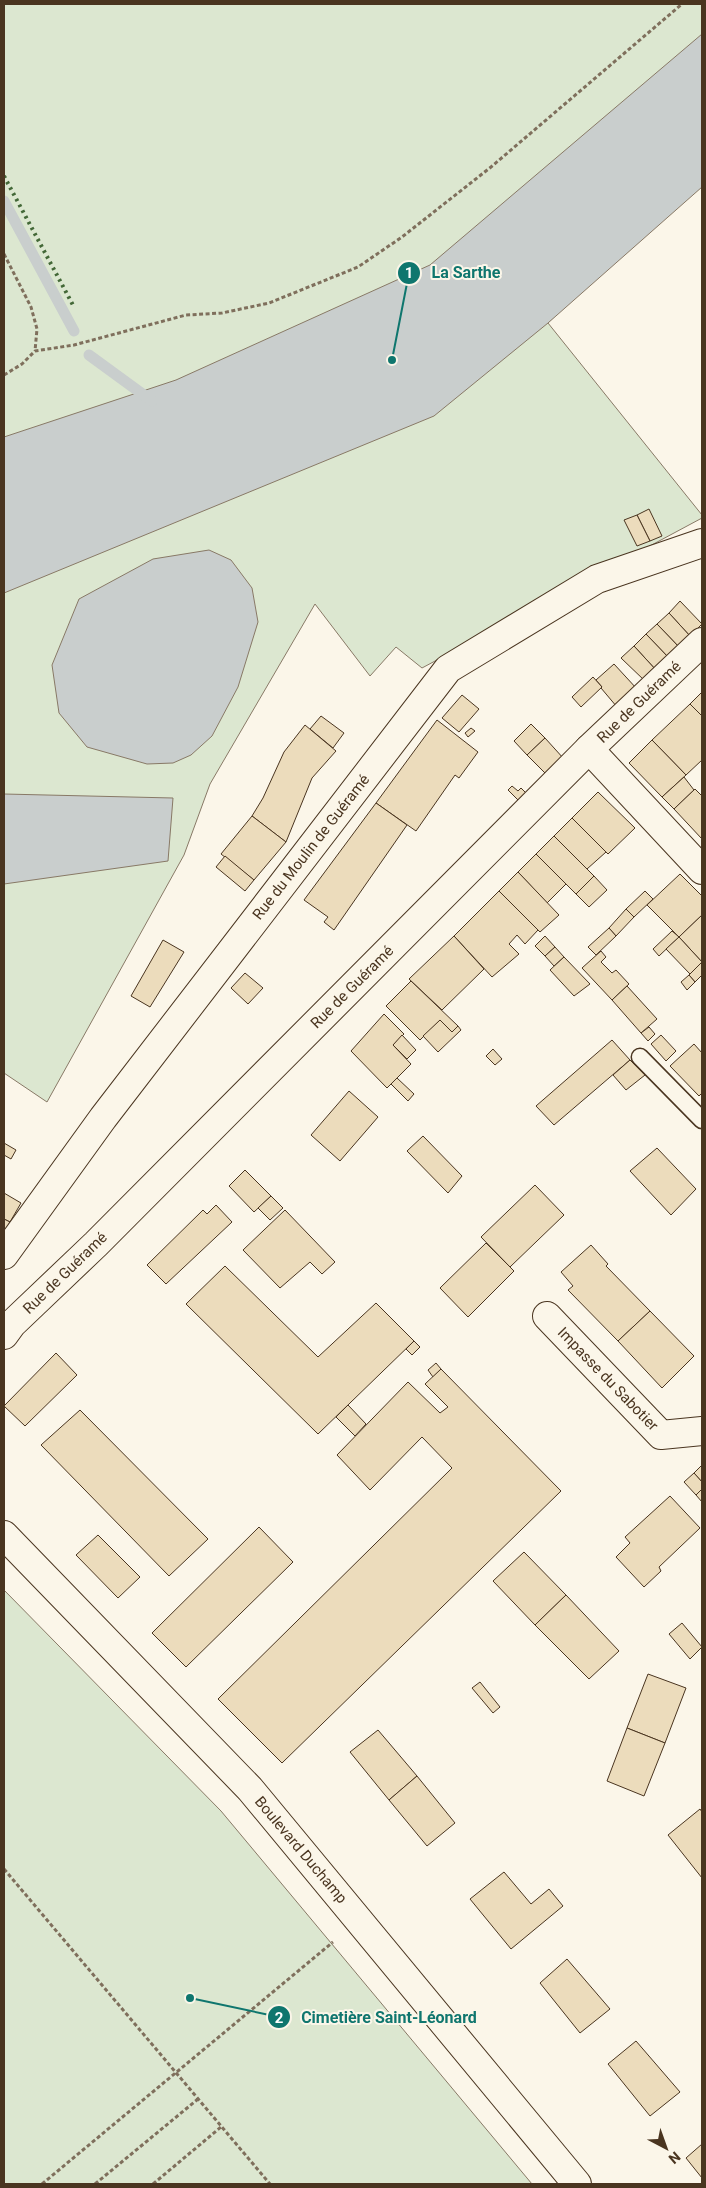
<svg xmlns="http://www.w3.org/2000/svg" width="706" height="2188" font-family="Roboto,sans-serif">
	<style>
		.green { fill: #dce7d0; stroke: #887966 }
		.water { fill: #c9cecd; stroke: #887966 }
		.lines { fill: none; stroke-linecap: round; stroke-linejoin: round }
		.stream { stroke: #c9cecd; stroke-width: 11 }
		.building { fill: #ecdcbc; stroke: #4a3520 }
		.service-casing { stroke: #4a3520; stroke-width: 19 }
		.minor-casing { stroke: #4a3520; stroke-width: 30 }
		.path { stroke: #7f6f5c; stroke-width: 3; stroke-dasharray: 4 2.5; stroke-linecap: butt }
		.service { stroke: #fbf6e9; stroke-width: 16 }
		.minor { stroke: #fbf6e9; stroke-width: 28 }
		.hedge { stroke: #436837; stroke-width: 4; stroke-dasharray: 2.5 4; stroke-linecap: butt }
		.labels { text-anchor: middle; stroke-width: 4; stroke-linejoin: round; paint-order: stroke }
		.street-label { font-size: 15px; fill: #4a3520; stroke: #fbf6e9 }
		.leader { fill: none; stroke: #0f766e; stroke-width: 2 }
		.callout-dot { fill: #0f766e; stroke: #fbf6e9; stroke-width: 2 }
		.mark-label { font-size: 15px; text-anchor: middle; font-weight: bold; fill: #fff }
		.callout-label { font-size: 16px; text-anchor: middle; font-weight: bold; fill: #0f766e; stroke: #fbf6e9; stroke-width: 4; stroke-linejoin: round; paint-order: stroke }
	</style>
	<rect width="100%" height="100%" fill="#fbf6e9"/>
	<!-- green -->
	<g class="green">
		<path d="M4,4H702V167L548,323L702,515V518L422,668L396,647L370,676L315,604L210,784L184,855L47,1102L4,1073Z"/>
		<path d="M4,1590L221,1811L532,2184H4Z"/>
	</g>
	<!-- water -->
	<g class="water">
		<path d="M702,34V187L548,323L434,416L4,593V437L176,380L430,265Z"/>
		<path d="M209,550L231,560L252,588L258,622L238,687L212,736L191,755L173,763L147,764L87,747L59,713L52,665L79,599L153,559Z"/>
		<path d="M4,794L173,798L168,861L4,884Z"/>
	</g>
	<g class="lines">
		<!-- stream -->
		<g class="stream">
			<path d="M4,201L74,331"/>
			<path d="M89,355L152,401"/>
		</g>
	</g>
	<!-- building -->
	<g class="building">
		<path d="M649,509L662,536L650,541L637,515Z"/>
		<path d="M637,515L650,541L637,546L624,520Z"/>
		<path d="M680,601L702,624L690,636L669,613Z"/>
		<path d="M669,613L690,636L679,647L657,624Z"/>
		<path d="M657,624L679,647L668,657L646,634Z"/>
		<path d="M646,634L668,657L656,670L634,646Z"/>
		<path d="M634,646L656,670L645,681L621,658Z"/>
		<path d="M614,664L637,689L617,707L601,688L602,687L596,680Z"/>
		<path d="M593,677L602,687L581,707L572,697Z"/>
		<path d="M702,692V716L690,704Z"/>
		<path d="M462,695L479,709L459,732L442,718Z"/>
		<path d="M690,704L702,716V760L686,775L652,740Z"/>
		<path d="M321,716L344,733L333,748L310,729Z"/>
		<path d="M437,720L478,752L459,778L455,775L416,831L376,803Z"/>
		<path d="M531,724L545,738L527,755L514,741Z"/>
		<path d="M305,725L336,751L312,778L286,842L252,816L263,798L284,752Z"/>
		<path d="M471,728L475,731L468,737L465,733Z"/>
		<path d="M545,738L564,759L547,775L527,755Z"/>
		<path d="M652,740L686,775L662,797L629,763Z"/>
		<path d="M684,777L694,790L674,809L662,797Z"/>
		<path d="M512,786L518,791L521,788L528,795L520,802L508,790Z"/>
		<path d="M695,789L702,796V839L674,809Z"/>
		<path d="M598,792L635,828L608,854L572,818Z"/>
		<path d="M376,803L407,825L334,930L324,922L328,917L304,900Z"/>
		<path d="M252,816L286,842L254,880L221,854Z"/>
		<path d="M572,818L606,852L587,869L554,836Z"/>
		<path d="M554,836L594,876L576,894L536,854Z"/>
		<path d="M536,854L566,884L547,903L518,872Z"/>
		<path d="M225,856L254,880L245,891L216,867Z"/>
		<path d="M518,872L559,915L540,932L499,891Z"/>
		<path d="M680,874L702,896V915L679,937L647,905Z"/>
		<path d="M594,876L607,890L589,907L576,894Z"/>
		<path d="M499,891L538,930L525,944L517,935L509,944L519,954L492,977L454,936Z"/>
		<path d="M645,891L653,899L634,917L626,909Z"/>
		<path d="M626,909L634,917L616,936L609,928Z"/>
		<path d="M702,915V975L695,982L689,975L702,962L679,937Z"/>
		<path d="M609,928L616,936L596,955L588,947Z"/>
		<path d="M672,931L679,937L659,956L653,949Z"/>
		<path d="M454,936L484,969L442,1010L409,979Z"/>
		<path d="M545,936L555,947L545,956L535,946Z"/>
		<path d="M679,937L702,962L690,974L666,949Z"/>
		<path d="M163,940L184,952L150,1007L131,996Z"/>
		<path d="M555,947L564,957L554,966L545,956Z"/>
		<path d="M601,951L606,957L601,962L612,973L616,970L629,984L612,1000L582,968Z"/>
		<path d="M564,957L590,984L574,996L550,970Z"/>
		<path d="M245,973L263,988L248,1004L231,988Z"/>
		<path d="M689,975L695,982L687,990L681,982Z"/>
		<path d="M411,981L458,1026L452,1032L440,1020L420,1040L386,1006Z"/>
		<path d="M627,986L657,1019L641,1033L612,1000Z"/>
		<path d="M384,1014L404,1034L393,1045L411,1064L387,1088L351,1051Z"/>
		<path d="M440,1020L452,1032L458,1026L461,1030L438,1052L423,1036Z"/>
		<path d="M649,1027L655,1034L648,1041L641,1033Z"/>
		<path d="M402,1035L416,1050L407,1059L393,1045Z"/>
		<path d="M661,1035L676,1051L666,1061L651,1044Z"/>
		<path d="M612,1040L630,1060L554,1125L536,1106Z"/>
		<path d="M694,1044L702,1053V1093L699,1096L670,1066Z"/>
		<path d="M493,1049L502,1059L495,1065L486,1056Z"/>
		<path d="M630,1060L645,1075L626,1090L613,1075Z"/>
		<path d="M397,1078L414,1094L408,1101L391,1084Z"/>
		<path d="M349,1091L378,1117L340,1161L311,1135Z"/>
		<path d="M423,1136L462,1176L448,1193L407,1151Z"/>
		<path d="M4,1143L16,1150L11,1159L4,1155Z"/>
		<path d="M657,1148L696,1189L671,1215L630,1171Z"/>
		<path d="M245,1170L271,1196L254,1212L229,1186Z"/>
		<path d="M535,1185L564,1215L510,1267L481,1237Z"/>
		<path d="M4,1193L21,1203L10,1222L4,1219Z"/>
		<path d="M271,1196L283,1208L270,1220L258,1208Z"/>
		<path d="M216,1205L232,1222L166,1284L147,1265L203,1210L207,1214Z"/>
		<path d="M285,1210L335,1262L322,1274L310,1262L280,1288L243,1250Z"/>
		<path d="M4,1219L10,1222L4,1234Z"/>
		<path d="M486,1243L514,1271L468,1317L440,1288Z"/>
		<path d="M591,1245L608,1264L606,1266L650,1311L618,1341L568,1290L573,1286L561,1272Z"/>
		<path d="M225,1266L318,1357L376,1303L414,1341L318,1434L186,1304Z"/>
		<path d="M650,1311L694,1356L662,1388L618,1341Z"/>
		<path d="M414,1341L420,1347L412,1355L406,1349Z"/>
		<path d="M56,1353L77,1375L25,1426L4,1406Z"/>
		<path d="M436,1363L441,1369L433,1377L428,1370Z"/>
		<path d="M441,1369L561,1491L282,1763L218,1699L452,1468L422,1437L370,1490L337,1455L408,1382L440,1413L448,1407L425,1384Z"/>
		<path d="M348,1405L366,1424L355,1436L336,1417Z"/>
		<path d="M80,1410L208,1539L169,1576L41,1445Z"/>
		<path d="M702,1465V1482L694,1473Z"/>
		<path d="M694,1473L702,1482V1489L696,1495L684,1482Z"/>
		<path d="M702,1489V1502L696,1495Z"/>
		<path d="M670,1496L700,1528L659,1567L661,1571L644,1587L616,1557L630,1543L625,1537Z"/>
		<path d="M259,1527L293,1562L186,1667L152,1633Z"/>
		<path d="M98,1535L140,1577L118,1598L76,1555Z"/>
		<path d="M524,1552L566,1595L535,1625L493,1581Z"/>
		<path d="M566,1595L619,1651L589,1679L535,1625Z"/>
		<path d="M682,1623L702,1647L690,1659L669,1634Z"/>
		<path d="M648,1674L686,1688L665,1743L627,1728Z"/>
		<path d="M480,1682L500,1707L493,1713L472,1688Z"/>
		<path d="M627,1728L665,1743L644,1796L607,1781Z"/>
		<path d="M378,1730L417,1776L389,1800L350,1752Z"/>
		<path d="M417,1776L455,1823L427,1846L389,1800Z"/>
		<path d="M700,1809L702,1812V1878L668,1835Z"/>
		<path d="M504,1872L531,1904L549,1889L563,1906L511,1949L470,1899Z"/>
		<path d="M567,1959L610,2009L580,2033L540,1983Z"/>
		<path d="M636,2041L680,2092L650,2116L608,2064Z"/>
		<path d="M702,2144V2178L686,2158Z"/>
	</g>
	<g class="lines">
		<!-- service casing -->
		<g class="service-casing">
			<path id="service" d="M640,1057L702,1120"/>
		</g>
		<!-- minor casing -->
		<g class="minor-casing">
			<g id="minor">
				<path d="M589,749L702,870"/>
				<path d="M4,1255L103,1118L448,669L597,579L702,543"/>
				<path d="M547,1316L661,1435L702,1431"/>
				<path d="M4,1335L12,1324L96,1244L589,749L702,642"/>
				<path d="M4,1535L250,1789L577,2184"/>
			</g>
		</g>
		<!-- path -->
		<g class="path">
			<path d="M4,254L31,307L37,329L35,351"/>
			<path d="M4,375L22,364L35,351L74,345L186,315L222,313L269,303L358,267L402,237L491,167L682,4"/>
			<path d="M4,1869L270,2184"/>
			<path d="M42,2184L333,1942"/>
			<path d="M95,2184L198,2099"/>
			<path d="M153,2184L221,2127"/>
		</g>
		<!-- service -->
		<use href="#service" class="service"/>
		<!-- minor -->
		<use href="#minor" class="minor"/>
		<!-- hedge -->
		<path class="hedge" d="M4,176L74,307"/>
	</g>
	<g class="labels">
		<!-- street labels -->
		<g class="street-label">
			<text transform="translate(639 702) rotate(-44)" y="5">Rue de Guéramé</text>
			<text transform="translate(311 847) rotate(-52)" y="5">Rue du Moulin de Guéramé</text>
			<text transform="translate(352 987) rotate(-45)" y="5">Rue de Guéramé</text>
			<text transform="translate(65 1273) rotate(-44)" y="5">Rue de Guéramé</text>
			<text transform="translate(608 1379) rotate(46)" y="5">Impasse du Sabotier</text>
			<text transform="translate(301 1850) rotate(50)" y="5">Boulevard Duchamp</text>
		</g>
	</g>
	<!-- callouts -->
	<path class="leader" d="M392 360L409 273M190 1998L279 2017"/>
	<g class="callout-dot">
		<circle cx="392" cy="360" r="5"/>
		<circle cx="190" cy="1998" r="5"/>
		<circle cx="409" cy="273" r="12"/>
		<circle cx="279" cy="2017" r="12"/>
	</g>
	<g class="mark-label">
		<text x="409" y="278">1</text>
		<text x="279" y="2023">2</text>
	</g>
	<g class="callout-label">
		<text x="466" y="278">La Sarthe</text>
		<text x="389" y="2023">Cimetière Saint-Léonard</text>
	</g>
	<!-- border -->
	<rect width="706" height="2188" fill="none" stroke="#4a3520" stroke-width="10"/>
	<!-- north arrow -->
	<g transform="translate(666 2148) rotate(139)" stroke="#fbf6e9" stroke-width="4" paint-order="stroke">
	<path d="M0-4L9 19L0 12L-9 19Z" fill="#4a3520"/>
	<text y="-8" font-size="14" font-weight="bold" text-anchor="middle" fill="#4a3520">N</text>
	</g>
</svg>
